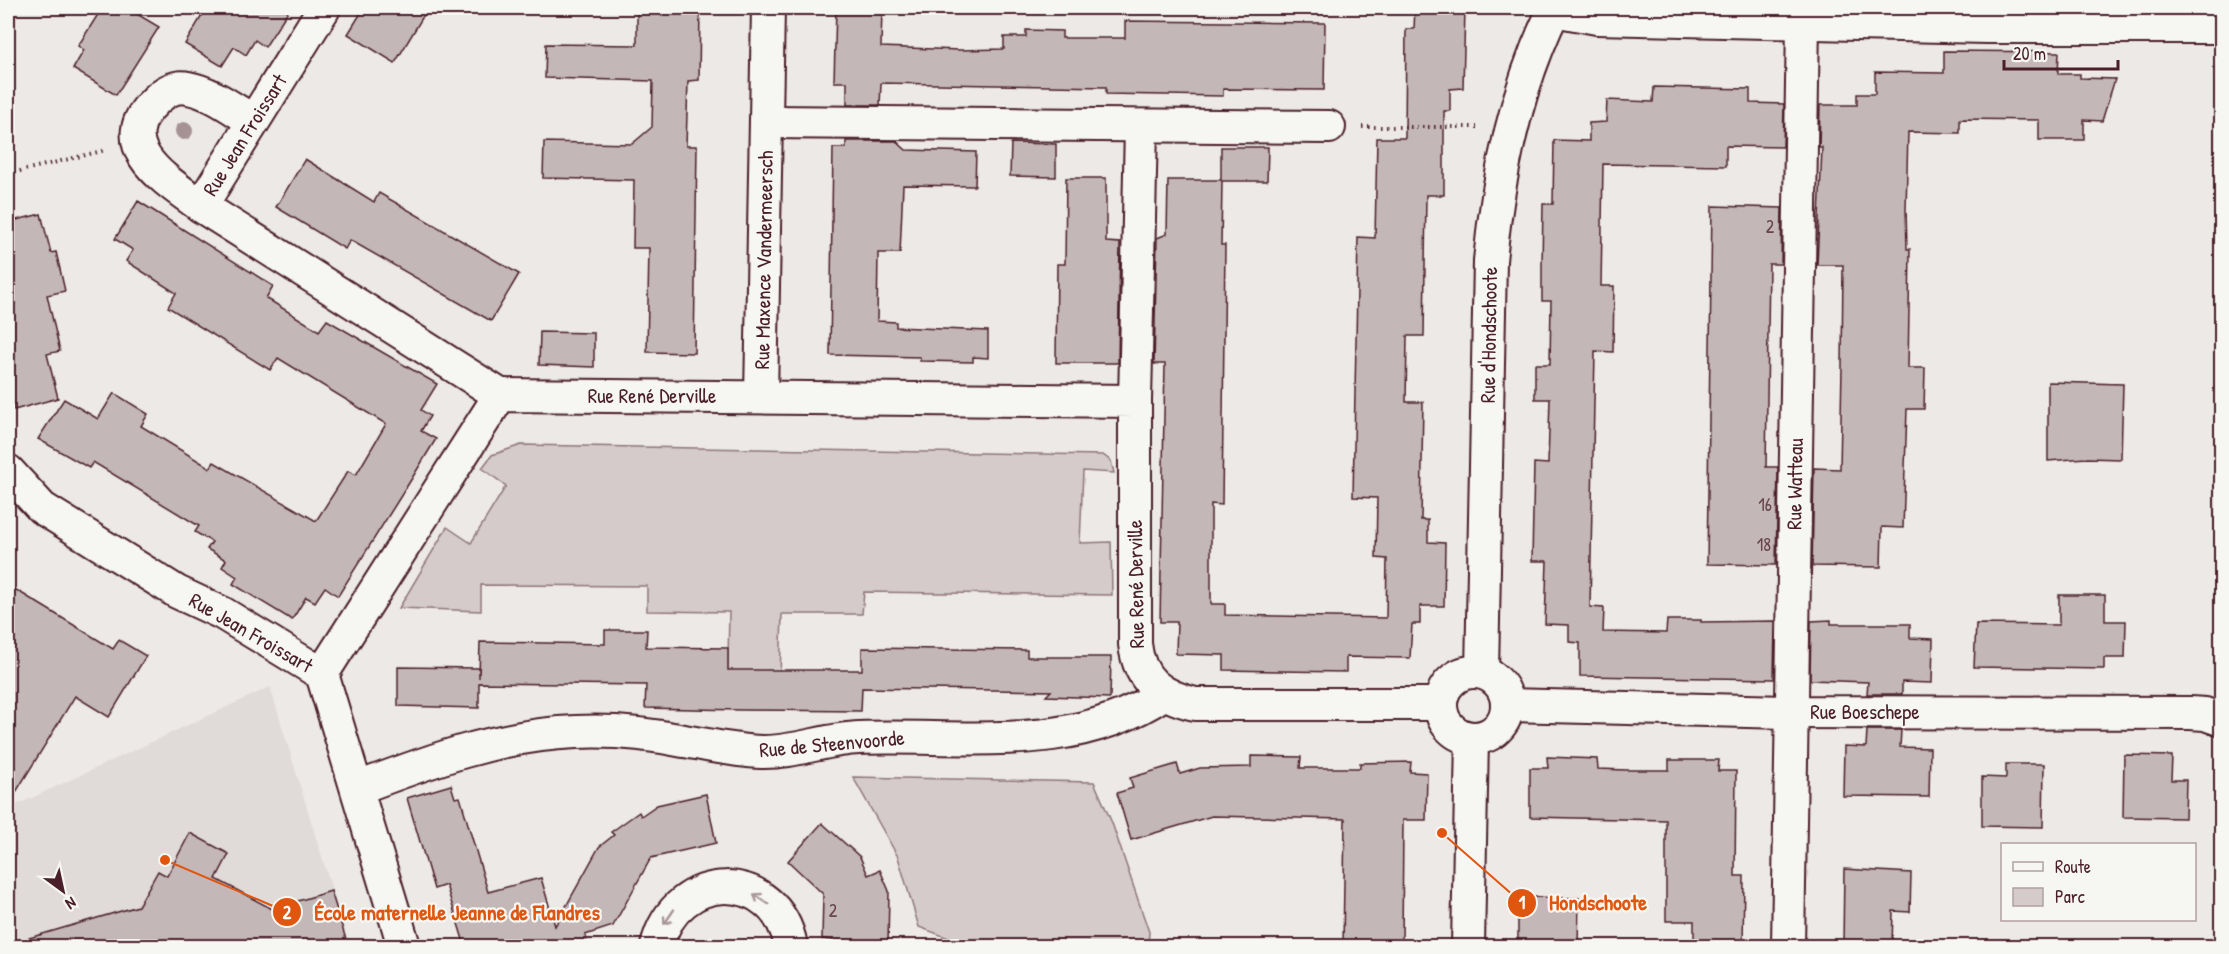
<svg xmlns="http://www.w3.org/2000/svg" width="2229" height="954" font-family="'Patrick Hand',sans-serif">
	<style>
		.built { fill: #e0dad8 }
		.green { fill: #d4cbca; stroke: #8f757a; stroke-width: 1.5 }
		.building { fill: #c4b7b7; stroke: #4a1f2b; stroke-width: 1.5 }
		.lines { fill: none; stroke-linecap: round; stroke-linejoin: round }
		.street-casing { stroke: #4a1f2b; stroke-width: 36 }
		.path { stroke: #4a1f2b; stroke-width: 4; stroke-dasharray: 1.5 4.5; stroke-linecap: butt }
		.street { stroke: #f6f6f2; stroke-width: 32 }
		.tree { fill: #a69295 }
		.oneway { stroke: #a99598 }
		.labels { text-anchor: middle; stroke-width: 4.5; stroke-linejoin: round; paint-order: stroke }
		.number-label { font-size: 18px; fill: #68454e }
		.street-label { font-size: 21px; fill: #4a1f2b; stroke: #f6f6f2 }
		.leader { fill: none; stroke: #e0560e; stroke-width: 2 }
		.callout-dot { fill: #e0560e; stroke: #f6f6f2; stroke-width: 2 }
		.mark-label { font-size: 18px; text-anchor: middle; font-weight: bold; fill: #fff }
		.callout-label { font-size: 22px; text-anchor: middle; font-weight: bold; fill: #e0560e; stroke: #f6f6f2; stroke-width: 4.5; stroke-linejoin: round; paint-order: stroke }
	</style>
	<rect width="100%" height="100%" fill="#ece9e6"/>
	<filter id="ink" filterUnits="userSpaceOnUse"><feTurbulence type="fractalNoise" baseFrequency=".0167" numOctaves="2"/><feDisplacementMap in="SourceGraphic" scale="12" xChannelSelector="R" yChannelSelector="G"/><feConvolveMatrix kernelMatrix="1 2 1 2 8 2 1 2 1" color-interpolation-filters="sRGB"/></filter>
	<g filter="url(#ink)">
		<!-- built -->
		<path class="built" d="M270,687L349,946H18L8,911V809Z"/>
		<!-- green -->
		<g class="green">
			<path d="M521,445L1103,455L1111,461L1114,473L1083,471L1080,543L1111,542L1112,595L864,592L862,614H782L779,710L727,709L729,612L647,611V586L481,585V611L399,608L447,527L471,543L506,486L482,468L492,455Z"/>
			<path d="M853,777L1094,782L1112,823L1149,932L1148,946H970L919,927L898,857Z"/>
		</g>
		<!-- building -->
		<g class="building">
			<path d="M102,8H127L159,27L116,95L73,69L84,50L78,46Z"/>
			<path d="M203,8H290L265,47L255,40L246,55L234,47L222,66L185,44L206,9Z"/>
			<path d="M364,8H428L395,63L348,34Z"/>
			<path d="M637,8H700L699,80L688,81L686,146H697L694,353L647,352L649,248H633L634,180L543,178L544,142L632,144L652,127L653,81L545,78L546,44L637,45Z"/>
			<path d="M836,8H882L881,47L960,50L1004,49V37H1026V30L1062,31V38H1125V21L1325,23L1324,90L1223,89V96L1106,94V87L881,83L880,105H847V82H834Z"/>
			<path d="M1415,8H1465L1463,88L1450,89V111H1444V195H1426L1424,336H1407L1406,402H1423L1421,520H1428V542L1445,543L1444,606H1420V624H1412L1410,658L1346,657V672L1224,670V655L1176,654L1177,622H1160L1165,364H1154L1157,238L1167,234L1168,180H1221V147H1268L1267,181H1222L1221,245H1225L1222,505L1211,504V604H1225V615L1386,618L1387,559L1376,558L1377,498L1353,497L1358,237L1375,238L1377,138H1405L1406,29H1414Z"/>
			<path d="M1944,51L2059,52L2058,74H2080V78L2115,79L2102,121L2084,120V140H2039V120L1960,119V133L1908,132L1906,209L1907,249H1910L1908,368H1925L1924,409H1907L1903,528L1882,527L1881,567L1812,566L1814,468L1840,469L1842,367L1843,265H1817L1822,147H1819L1820,105H1857V94H1875V72L1944,73Z"/>
			<path d="M1654,87L1750,89V103L1784,104L1783,147L1726,146V166L1603,164L1601,286H1614L1613,352L1595,351L1590,607L1604,608L1603,632L1666,633L1667,620H1701V622L1775,621L1774,679L1580,676V643L1569,642V625L1545,624L1547,561H1532L1534,463L1548,464L1550,399H1535V364H1550L1551,301H1542V267L1543,204H1553L1554,140L1589,141V123L1606,122L1607,100L1653,102Z"/>
			<path d="M846,141H896L906,150L976,152L975,186L903,185L900,253H878L877,321L896,322V327L988,331V358L973,357V362L920,361V357L830,355L833,148H846Z"/>
			<path d="M1011,143L1056,144V177L1010,176Z"/>
			<path d="M305,159L374,202L379,193L519,274L491,321L350,240L345,249L276,207Z"/>
			<path d="M1066,178H1106V242L1120,243L1118,363H1056L1057,264H1065Z"/>
			<path d="M138,201L273,286L266,298L319,331L327,320L437,384L421,410L430,416L421,431L436,439L409,483L338,596L325,587L315,602L306,597L292,620L233,584L237,577L222,567L226,560L207,549L212,542L195,532L199,526L93,462L89,468L38,439L64,399L98,419L114,393L148,414L141,426L210,468L214,462L316,521L348,471L356,475L386,424L278,358L270,370L168,307L176,293L126,261L133,250L115,239Z"/>
			<path d="M1712,206L1782,208L1781,264H1769L1766,467H1778L1776,565L1707,564Z"/>
			<path d="M41,214L51,253L56,252L65,291L47,295L60,351L47,354L58,398L14,410L8,382V222Z"/>
			<path d="M540,332L594,333V367L539,365Z"/>
			<path d="M2048,382L2123,384L2121,459L2086,458L2048,461Z"/>
			<path d="M8,585L113,649L119,640L146,656L109,717L75,696L8,805Z"/>
			<path d="M2059,595H2105V621H2126L2125,658H2104V669L1974,667L1976,624L2059,625Z"/>
			<path d="M1831,620V624H1910V638L1933,639L1932,683L1902,682V694H1867L1868,682L1810,680L1811,621Z"/>
			<path d="M605,630H647L646,647L728,648V670H862V648L1027,650V657H1111L1110,698L1046,696L1051,691L862,688L861,711L741,710L645,708L646,685L479,683V708L398,706V667L479,668V678L480,642L605,644Z"/>
			<path d="M1867,730H1901L1900,747L1930,748L1929,797L1843,796L1844,746L1866,747Z"/>
			<path d="M2124,755L2172,756L2171,780H2186L2185,818L2123,817Z"/>
			<path d="M1251,756L1301,757L1300,768H1360V763L1411,762L1410,772L1427,773L1426,820H1403L1402,946H1343L1345,819L1212,816L1131,840L1117,793L1133,788L1130,778L1177,764L1180,774L1200,768L1251,767Z"/>
			<path d="M1547,757L1597,759L1598,769L1626,770H1669V760H1719L1718,771H1736L1735,876H1744L1743,946H1694V921H1666V820L1530,817V768H1548Z"/>
			<path d="M2006,764H2044L2043,827L1982,826V777L2006,778Z"/>
			<path d="M451,785L455,798L460,797L488,892L541,878L555,926L599,847L614,835L611,832L639,812L641,816L657,805L706,794L716,843L651,858L613,926L585,935L588,946H465L446,885L434,889L407,798Z"/>
			<path d="M822,823L860,857L868,875L880,870L889,891L888,946H833V940L822,939L823,894L788,861Z"/>
			<path d="M190,833L229,854L216,879L272,909L331,891L348,946H30L29,938L138,906L158,871L167,876Z"/>
			<path d="M1844,869L1911,873L1910,912L1893,911L1892,946H1843Z"/>
			<path d="M1528,897L1579,898L1578,946H1518V914H1528Z"/>
		</g>
		<g class="lines">
			<!-- street casing -->
			<g class="street-casing">
				<g id="street">
					<path d="M324,8L201,206L500,395"/>
					<path d="M1554,10L1597,18L1986,27H2222"/>
					<path d="M767,122L1329,127"/>
					<path d="M201,206C167,181 108,146 155,101C163,93 175,85 188,88C211,92 233,109 253,121"/>
					<path d="M761,397L768,8"/>
					<path d="M1135,401L1141,127"/>
					<path d="M8,471L42,508L177,592L222,613L322,674L404,946"/>
					<circle cx="1474" cy="705" r="33"/>
					<path d="M1482,672L1490,261C1498,173 1516,87 1555,8"/>
					<path d="M322,674L500,395L1135,401V644C1139,681 1161,696 1195,704H1441"/>
					<path d="M1508,705L1791,712L2190,713L2205,714L2222,720"/>
					<path d="M358,788C429,761 499,735 576,732C612,730 649,734 684,741C709,745 735,751 761,752C794,753 826,739 859,738C962,734 1073,755 1163,694"/>
					<path d="M657,946C676,868 776,867 791,946"/>
					<path d="M1468,946L1472,738"/>
					<path d="M1788,946L1803,22"/>
				</g>
			</g>
			<!-- path -->
			<g class="path">
				<path d="M1362,127H1477"/>
				<path d="M8,174L106,150"/>
			</g>
			<!-- street -->
			<use href="#street" class="street"/>
		</g>
		<!-- trees -->
		<circle class="tree" cx="184" cy="131" r="9"/>
		<!-- one-way arrows -->
		<defs><path id="oneway-shaft" d="M-6 0H5M1.5-3L5.5 0L1.5 3" fill="none" stroke-width="1.6" stroke-linecap="round" stroke-linejoin="round" transform="scale(1.5)"/></defs>
		<g class="oneway">
			<use href="#oneway-shaft" transform="translate(761 899) rotate(-146)"/>
			<use href="#oneway-shaft" transform="translate(669 917) rotate(124)"/>
		</g>
	</g>
	<g class="labels">
		<!-- number labels -->
		<g class="number-label">
			<text x="1770" y="233">2</text>
			<text x="1765" y="511">16</text>
			<text x="1764" y="551">18</text>
			<text x="833" y="917">2</text>
		</g>
		<!-- street labels -->
		<g class="street-label">
			<text transform="translate(245 135) rotate(-58)" y="7">Rue Jean Froissart</text>
			<text transform="translate(764 260) rotate(-89)" y="7">Rue Maxence Vandermeersch</text>
			<text transform="translate(1489 335) rotate(-89)" y="7">Rue d'Hondschoote</text>
			<text x="652" y="403">Rue René Derville</text>
			<text transform="translate(1795 484) rotate(-89)" y="7">Rue Watteau</text>
			<text transform="translate(1136 584) rotate(-91)" y="7">Rue René Derville</text>
			<text transform="translate(251 633) rotate(30)" y="7">Rue Jean Froissart</text>
			<text x="1865" y="719">Rue Boeschepe</text>
			<text transform="translate(832 744) rotate(-5)" y="7">Rue de Steenvoorde</text>
		</g>
	</g>
	<!-- callouts -->
	<path class="leader" d="M1442 833L1522 903M165 860L287 912"/>
	<g class="callout-dot">
		<circle cx="1442" cy="833" r="6"/>
		<circle cx="165" cy="860" r="6"/>
		<circle cx="1522" cy="903" r="15"/>
		<circle cx="287" cy="912" r="15"/>
	</g>
	<g class="mark-label">
		<text x="1522" y="909">1</text>
		<text x="287" y="919">2</text>
	</g>
	<g class="callout-label">
		<text x="1598" y="910">Hondschoote</text>
		<text x="457" y="920">École maternelle Jeanne de Flandres</text>
	</g>
	<!-- margin -->
	<rect width="2229" height="954" fill="none" stroke="#f6f6f2" stroke-width="30"/>
	<rect x="15" y="15" width="2199" height="924" fill="none" stroke="#4a1f2b" stroke-width="2" filter="url(#ink)"/>
	<!-- legend -->
	<rect x="2001" y="843" width="195" height="78" fill="#f6f6f2" stroke="#b1a0a2" stroke-width="1.5"/>
	<rect x="2013" y="862" width="30" height="9" fill="#f6f6f2" stroke="#b1a0a2" stroke-width="1.5"/>
	<text x="2055" y="873" font-size="18" fill="#4a1f2b">Route</text>
	<rect x="2013" y="888" width="30" height="18" fill="#d4cbca" stroke="#b1a0a2" stroke-width="1.5"/>
	<text x="2055" y="903" font-size="18" fill="#4a1f2b">Parc</text>
	<!-- north arrow -->
	<g transform="translate(63 891) rotate(147)" stroke="#f6f6f2" stroke-width="4.5" paint-order="stroke">
	<path d="M0-4.5L10 22L0 15L-10 22Z" fill="#4a1f2b"/>
	<text y="-9" font-size="16" font-weight="bold" text-anchor="middle" fill="#4a1f2b">N</text>
	</g>
	<!-- scale -->
	<path d="M2004 60v9h114v-9" fill="none" stroke="#4a1f2b" stroke-width="3"/>
	<text x="2013" y="60" font-size="18" fill="#4a1f2b" stroke="#f6f6f2" stroke-width="4.5" paint-order="stroke">20 m</text>
</svg>
